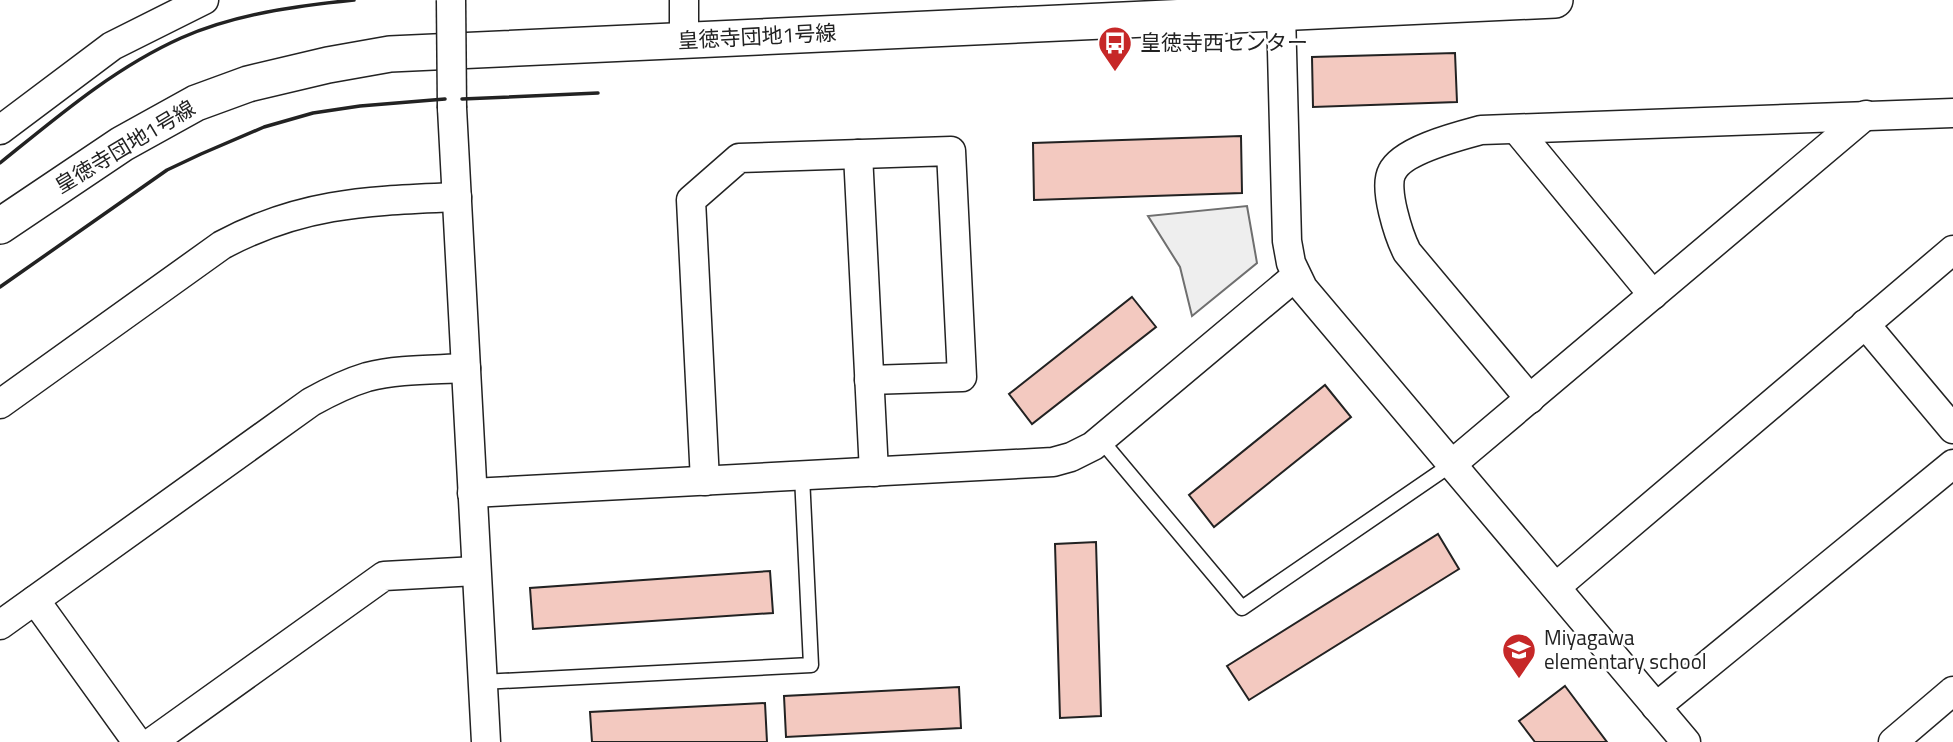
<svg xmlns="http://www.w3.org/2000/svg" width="1953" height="742" font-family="'Titillium Web','Noto Sans JP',sans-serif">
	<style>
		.green { fill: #eee; stroke: #6f6f6f; stroke-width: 2 }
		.building { fill: #f3c9c0; stroke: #222; stroke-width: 2 }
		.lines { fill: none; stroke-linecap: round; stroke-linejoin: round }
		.service-casing { stroke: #222; stroke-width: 17 }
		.minor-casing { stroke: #222; stroke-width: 31 }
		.tertiary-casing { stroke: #222; stroke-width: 38 }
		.service { stroke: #fff; stroke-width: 14 }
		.minor { stroke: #fff; stroke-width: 28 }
		.tertiary { stroke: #fff; stroke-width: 35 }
		.minor-bridge-casing { stroke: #222; stroke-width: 31; stroke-linecap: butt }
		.minor-bridge { stroke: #fff; stroke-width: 28 }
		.wall { stroke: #222; stroke-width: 3.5 }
		.labels { text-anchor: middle; stroke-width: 5; stroke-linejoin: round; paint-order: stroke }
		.street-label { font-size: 21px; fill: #222; stroke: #fff }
		.poi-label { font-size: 21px; fill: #222; stroke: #fff; text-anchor: start }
	</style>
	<rect width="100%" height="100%" fill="#fff"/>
	<!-- green -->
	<path class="green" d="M1247,206L1257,263L1192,316L1180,267L1148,216Z"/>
	<!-- building -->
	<g class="building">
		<path d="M1455,53L1457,102L1313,107L1312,57Z"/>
		<path d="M1241,136L1242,193L1034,200L1033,143Z"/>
		<path d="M1132,297L1156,327L1032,424L1009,394Z"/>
		<path d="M1325,385L1351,417L1214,527L1189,495Z"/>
		<path d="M1438,534L1459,569L1249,700L1227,666Z"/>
		<path d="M1096,542L1101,716L1060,718L1055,544Z"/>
		<path d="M770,571L773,613L533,629L530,588Z"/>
		<path d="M1565,686L1607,742H1535L1519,721Z"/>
		<path d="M959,687L961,728L786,737L784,696Z"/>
		<path d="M765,703L767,742H592L590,712Z"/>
	</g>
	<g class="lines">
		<!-- service casing -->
		<g class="service-casing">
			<g id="service">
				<path d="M1101,440L1242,608L1452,464"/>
				<path d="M482,682L811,665L802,476"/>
			</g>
		</g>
		<!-- minor casing -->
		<g class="minor-casing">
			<g id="minor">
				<path d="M684,0V40"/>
				<path d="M1281,13L1287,241L1291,263L1303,288L1686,742"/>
				<path d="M452,108L486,742"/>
				<path d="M0,130L112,46L204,0"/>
				<path d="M1517,130L1653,295"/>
				<path d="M858,154L874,472"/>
				<path d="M1865,324L1953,429"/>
				<path d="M1530,399L1407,252C1399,236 1383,188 1392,172C1402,150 1459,136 1481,130L1953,113"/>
				<path d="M0,404L222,245C303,202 368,201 457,197"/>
				<path d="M1452,464L1866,115"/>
				<path d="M705,481L691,200L739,158L951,151L962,377L869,380"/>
				<path d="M472,493L1053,462L1071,457L1093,446L1296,276"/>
				<path d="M1556,587L1953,250"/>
				<path d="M35,600L137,742"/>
				<path d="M0,625L311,402C329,392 347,383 367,377C398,369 433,370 466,368"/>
				<path d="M1656,707L1953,464"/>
				<path d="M152,742L384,576L476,571"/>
				<path d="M1893,742L1953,691"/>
			</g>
		</g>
		<!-- tertiary casing -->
		<g class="tertiary-casing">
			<path id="tertiary" d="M0,226L122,144L196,103L248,84L328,65L390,54L1555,0"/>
		</g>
		<!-- service -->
		<use href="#service" class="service"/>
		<!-- minor -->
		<use href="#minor" class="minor"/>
		<!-- tertiary -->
		<use href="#tertiary" class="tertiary"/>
		<!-- minor-bridge casing -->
		<g class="minor-bridge-casing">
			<path id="minor-bridge" d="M451,0L452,108"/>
		</g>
		<!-- minor-bridge -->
		<use href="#minor-bridge" class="minor-bridge"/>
		<!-- wall -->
		<g class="wall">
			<path d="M462,99L598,93"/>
			<path d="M0,163C57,117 114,68 181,38C235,14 296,6 354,0"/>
			<path d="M0,287L167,170L201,154L264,127L313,113L360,106L445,99"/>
		</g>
	</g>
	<!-- icons -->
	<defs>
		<g id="bus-pin" transform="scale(1.75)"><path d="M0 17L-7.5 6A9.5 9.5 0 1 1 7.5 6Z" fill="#c62828" stroke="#fff"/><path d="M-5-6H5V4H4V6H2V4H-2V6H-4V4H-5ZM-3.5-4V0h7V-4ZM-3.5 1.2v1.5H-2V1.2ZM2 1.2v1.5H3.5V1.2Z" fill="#fff"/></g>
		<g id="school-pin" transform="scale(1.75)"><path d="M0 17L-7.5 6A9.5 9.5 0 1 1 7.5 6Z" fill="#c62828" stroke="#fff"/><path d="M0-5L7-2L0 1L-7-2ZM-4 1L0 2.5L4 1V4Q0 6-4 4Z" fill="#fff"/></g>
	</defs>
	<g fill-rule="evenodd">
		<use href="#bus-pin" x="1115" y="43"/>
		<use href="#school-pin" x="1519" y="650"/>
	</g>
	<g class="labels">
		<!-- street labels -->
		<g class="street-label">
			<text transform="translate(757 37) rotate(-3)" y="7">皇徳寺団地1号線</text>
			<text transform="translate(125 147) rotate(-31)" y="7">皇徳寺団地1号線</text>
		</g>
		<!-- poi labels -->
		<g class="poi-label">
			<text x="1140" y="50">皇徳寺西センター</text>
			<text x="1544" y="645">Miyagawa<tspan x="1544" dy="24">elementary school</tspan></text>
		</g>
	</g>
</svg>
